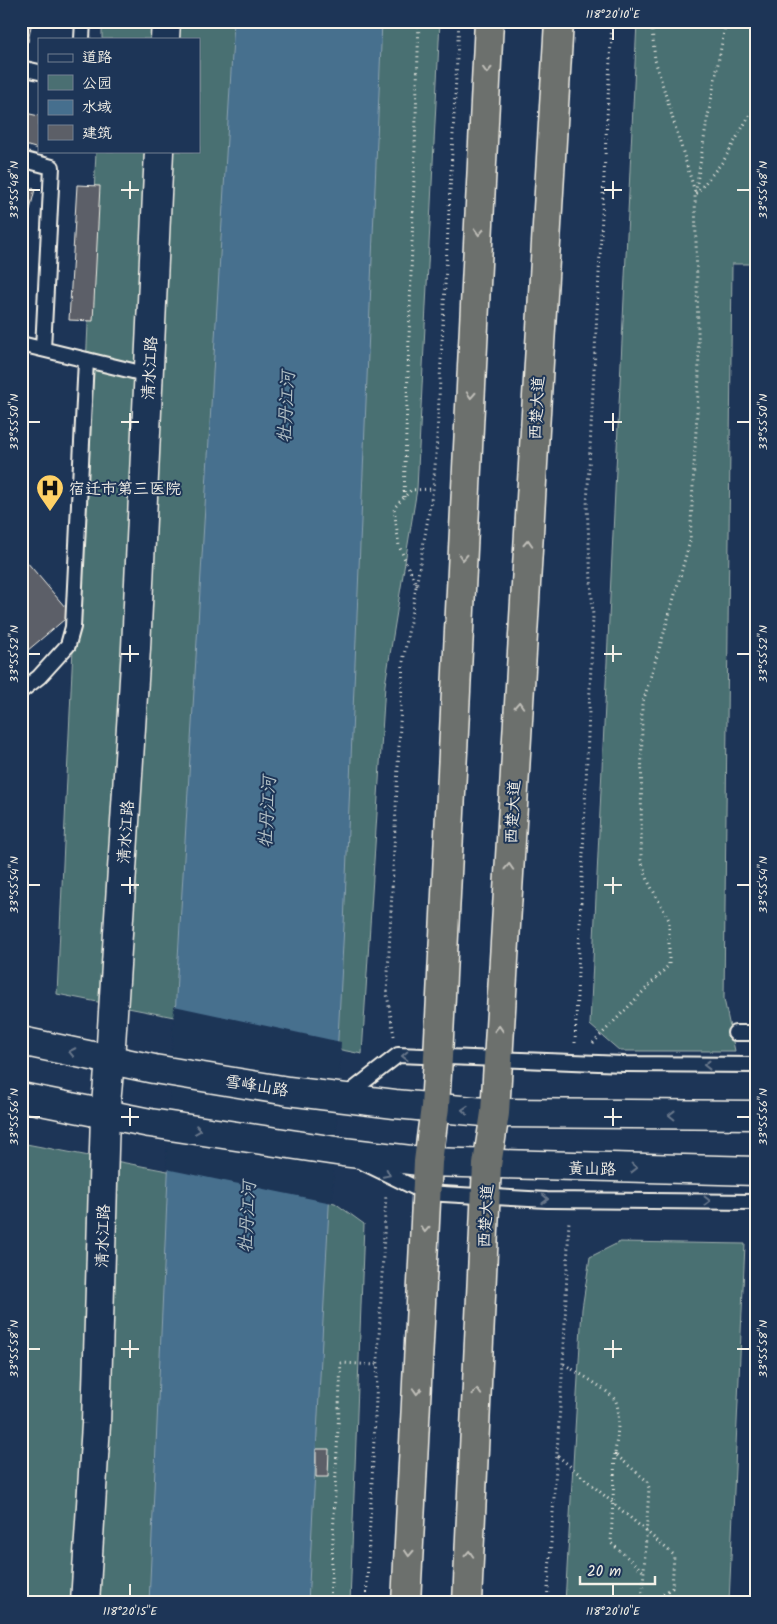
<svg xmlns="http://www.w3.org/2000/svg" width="777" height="1624" font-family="Kalam,'LXGW WenKai TC',sans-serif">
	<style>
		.green { fill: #4a6f72; stroke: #9fb0ad }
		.water { fill: #466f8e; stroke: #8ca3b2 }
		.pier { fill: #1d3557 }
		.building { fill: #5c5f67; stroke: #f4f1e8 }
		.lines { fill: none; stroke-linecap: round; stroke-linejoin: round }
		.service-casing { stroke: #f4f1e8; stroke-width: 18 }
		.tertiary-casing { stroke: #f4f1e8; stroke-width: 31 }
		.secondary-casing { stroke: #f4f1e8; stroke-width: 31 }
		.trunk-casing { stroke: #f4f1e8; stroke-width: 31 }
		.path { stroke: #f4f1e8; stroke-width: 3; stroke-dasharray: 1 4; stroke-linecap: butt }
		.service { stroke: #1d3557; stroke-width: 14 }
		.tertiary { stroke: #1d3557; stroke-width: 28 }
		.secondary { stroke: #1d3557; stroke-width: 28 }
		.trunk { stroke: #6c706d; stroke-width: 28 }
		.oneway { stroke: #bebdb7 }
		.oneway2 { stroke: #68778a }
		.ticks { fill: none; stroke: #f4f1e8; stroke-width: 2 }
		.labels { text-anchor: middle; stroke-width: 4; stroke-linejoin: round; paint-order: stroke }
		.street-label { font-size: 16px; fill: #f4f1e8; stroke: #1d3557 }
		.poi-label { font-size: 16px; fill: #f4f1e8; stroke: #1d3557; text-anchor: start }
		.water-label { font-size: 18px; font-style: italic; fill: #b7c4c8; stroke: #1d3557 }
		.neatline { fill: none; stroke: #f4f1e8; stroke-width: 2 }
		.ticks-label { font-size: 12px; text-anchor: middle; fill: #f4f1e8 }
	</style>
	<rect width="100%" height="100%" fill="#1d3557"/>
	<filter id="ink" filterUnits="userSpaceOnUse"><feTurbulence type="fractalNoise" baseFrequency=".02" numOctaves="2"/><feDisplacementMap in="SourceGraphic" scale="10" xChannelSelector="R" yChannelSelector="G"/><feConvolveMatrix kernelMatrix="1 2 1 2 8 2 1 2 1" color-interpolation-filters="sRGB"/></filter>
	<g filter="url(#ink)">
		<!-- green -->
		<g class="green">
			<path d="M102,21H440L417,489L385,685L362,1054L57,994L96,151H199V39H102Z"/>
			<path d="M637,21H756V264H732L724,999L735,1051H620L590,1025Z"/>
			<path d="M21,1143L335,1203L364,1224L350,1603H21Z"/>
			<path d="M620,1242L745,1244L729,1603H565L582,1309L590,1257Z"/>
		</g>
		<!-- water -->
		<path class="water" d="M234,21H382L344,925L308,1603H149L177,975Z"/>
		<!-- pier -->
		<path class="pier" d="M174,1006L341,1042L332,1203L166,1169Z"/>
		<!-- building -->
		<g class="building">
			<path d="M21,21H32L28,42L21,41Z"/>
			<path d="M21,112L39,116V149L21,144Z"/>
			<path d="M21,185L35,189L30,210L21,208Z"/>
			<path d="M77,185L100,186L93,321L69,320Z"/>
			<path d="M21,555L71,614L21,656Z"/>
			<path d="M316,1449H329L328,1477H316Z"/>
		</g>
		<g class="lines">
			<!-- service casing -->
			<g class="service-casing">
				<g id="service">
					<path d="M82,39L83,21"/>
					<path d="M21,68L39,72"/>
					<path d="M21,159L52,167L43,349"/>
					<path d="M21,344L149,375"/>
					<path d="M21,691L39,677L68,645L73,627L86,360"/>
					<path d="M735,1033H756"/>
					<path d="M344,1097L398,1055L624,1064L756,1065"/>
					<path d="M364,1163L426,1193L547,1200L756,1202"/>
				</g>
			</g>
			<!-- tertiary casing -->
			<g class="tertiary-casing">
				<g id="tertiary">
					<path d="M165,39L166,21"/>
					<path d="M85,1603L96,1424L105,1115L110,1060L136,648L159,151"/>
				</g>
			</g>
			<!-- secondary casing -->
			<g class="secondary-casing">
				<g id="secondary">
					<path d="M21,1041L154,1069L288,1091L395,1104L495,1113L756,1115"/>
					<path d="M21,1097L150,1123L343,1152L428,1162L756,1171"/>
				</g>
			</g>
			<!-- trunk casing -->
			<g class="trunk-casing">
				<g id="trunk">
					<path d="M406,1603L428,1162L435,1107L438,1057L489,21"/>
					<path d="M467,1603L487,1165L495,1113L559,21"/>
				</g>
			</g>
			<!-- path -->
			<g class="path">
				<path d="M653,21L652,29L655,60L695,192"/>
				<path d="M696,194L724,160L756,104"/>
				<path d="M404,497L419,21"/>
				<path d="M417,586L399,546L394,508L411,490L433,489"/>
				<path d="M394,1036L387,994L403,662L433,489L436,455L459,21"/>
				<path d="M575,1043L593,617L587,506L612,21"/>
				<path d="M593,1043L669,965V920L649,883L641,860L642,705L666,626L690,541L699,375L695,195L706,127L726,21"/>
				<path d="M564,1364C576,1372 608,1389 615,1400C622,1410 616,1442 615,1454L647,1481L649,1488L642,1603"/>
				<path d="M615,1454L611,1543L644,1572"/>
				<path d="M558,1456L674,1555L672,1588L650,1603"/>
				<path d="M330,1603L341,1363L377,1365"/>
				<path d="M366,1603L386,1194"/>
				<path d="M547,1603L564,1347L569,1219"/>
			</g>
			<!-- service -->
			<use href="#service" class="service"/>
			<!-- tertiary -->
			<use href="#tertiary" class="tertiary"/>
			<!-- secondary -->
			<use href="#secondary" class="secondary"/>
			<!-- trunk -->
			<use href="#trunk" class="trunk"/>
		</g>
		<!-- one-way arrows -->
		<defs><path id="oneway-chevron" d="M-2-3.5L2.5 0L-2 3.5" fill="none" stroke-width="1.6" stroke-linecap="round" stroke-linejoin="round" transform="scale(1.25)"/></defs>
		<g class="oneway">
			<use href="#oneway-chevron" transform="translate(487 70) rotate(93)"/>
			<use href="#oneway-chevron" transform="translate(479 232) rotate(93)"/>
			<use href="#oneway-chevron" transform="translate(471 395) rotate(93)"/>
			<use href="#oneway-chevron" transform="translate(528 543) rotate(-87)"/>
			<use href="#oneway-chevron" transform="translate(463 557) rotate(93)"/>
			<use href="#oneway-chevron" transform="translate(519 705) rotate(-87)"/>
			<use href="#oneway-chevron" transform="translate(509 867) rotate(-87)"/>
			<use href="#oneway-chevron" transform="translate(499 1029) rotate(-87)"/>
			<use href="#oneway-chevron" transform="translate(425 1229) rotate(93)"/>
			<use href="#oneway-chevron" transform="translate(417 1391) rotate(93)"/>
			<use href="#oneway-chevron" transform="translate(477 1392) rotate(-87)"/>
			<use href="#oneway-chevron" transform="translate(409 1553) rotate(93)"/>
			<use href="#oneway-chevron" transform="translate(469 1554) rotate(-87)"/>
		</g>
		<g class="oneway2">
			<use href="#oneway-chevron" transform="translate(72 1052) rotate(-168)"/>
			<use href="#oneway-chevron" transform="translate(405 1056) rotate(179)"/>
			<use href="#oneway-chevron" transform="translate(707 1065) rotate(-180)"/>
			<use href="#oneway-chevron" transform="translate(465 1110) rotate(-175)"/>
			<use href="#oneway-chevron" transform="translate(672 1115) rotate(-179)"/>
			<use href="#oneway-chevron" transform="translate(198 1130) rotate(9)"/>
			<use href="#oneway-chevron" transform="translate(634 1168) rotate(1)"/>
			<use href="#oneway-chevron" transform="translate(387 1174) rotate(26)"/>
			<use href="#oneway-chevron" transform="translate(545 1199) rotate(2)"/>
			<use href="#oneway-chevron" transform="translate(707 1201) rotate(1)"/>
		</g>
	</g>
	<!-- ticks -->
	<path class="ticks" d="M613,28V40M130,181V199M613,181V199M28,190H40M121,190H139M604,190H622M737,190H750M130,413V431M613,413V431M28,422H40M121,422H139M604,422H622M737,422H750M130,645V662M613,645V662M28,654H40M121,654H139M604,654H622M737,654H750M130,877V894M613,877V894M28,885H40M121,885H139M604,885H622M737,885H750M130,1108V1126M613,1108V1126M28,1117H40M121,1117H139M604,1117H622M737,1117H750M130,1340V1358M613,1340V1358M28,1349H40M121,1349H139M604,1349H622M737,1349H750M130,1584V1596M613,1584V1596"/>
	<!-- icons -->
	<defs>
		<g id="hospital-pin" transform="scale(1.4375)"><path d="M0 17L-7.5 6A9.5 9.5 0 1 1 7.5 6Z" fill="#ffd166" stroke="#1d3557"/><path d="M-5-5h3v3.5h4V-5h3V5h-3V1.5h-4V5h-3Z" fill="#111"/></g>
	</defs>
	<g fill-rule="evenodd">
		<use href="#hospital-pin" x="50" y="488"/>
	</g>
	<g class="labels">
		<!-- street labels -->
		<g class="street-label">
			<text transform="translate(149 368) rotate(-87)" y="6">清水江路</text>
			<text transform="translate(536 408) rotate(-87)" y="6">西楚大道</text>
			<text transform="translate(512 812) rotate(-87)" y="6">西楚大道</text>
			<text transform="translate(125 832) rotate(-86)" y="6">清水江路</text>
			<text transform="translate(257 1085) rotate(9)" y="6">雪峰山路</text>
			<text transform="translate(592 1168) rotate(1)" y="6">黄山路</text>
			<text transform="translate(485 1216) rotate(-87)" y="6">西楚大道</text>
			<text transform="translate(102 1236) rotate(-88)" y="6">清水江路</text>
		</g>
		<!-- poi labels -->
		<g class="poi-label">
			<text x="69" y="494">宿迁市第三医院</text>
		</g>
		<!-- water labels -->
		<g class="water-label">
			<text transform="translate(286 407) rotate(-87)" y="6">牡丹江河</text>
			<text transform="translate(267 812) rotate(-87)" y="6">牡丹江河</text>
			<text transform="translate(247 1217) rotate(-87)" y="6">牡丹江河</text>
		</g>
	</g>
	<!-- margin -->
	<rect width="777" height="1624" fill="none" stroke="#1d3557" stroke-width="55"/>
	<!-- legend -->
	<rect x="38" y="38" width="162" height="115" fill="#1d3557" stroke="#738091"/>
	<rect x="48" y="54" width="25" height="8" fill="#1d3557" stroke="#738091"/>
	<text x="82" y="62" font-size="15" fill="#f4f1e8">道路</text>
	<rect x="48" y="75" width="25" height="15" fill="#4a6f72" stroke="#738091"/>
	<text x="82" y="88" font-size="15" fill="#f4f1e8">公园</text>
	<rect x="48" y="100" width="25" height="15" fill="#466f8e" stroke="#738091"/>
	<text x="82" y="112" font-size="15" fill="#f4f1e8">水域</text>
	<rect x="48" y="125" width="25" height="15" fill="#5c5f67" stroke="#738091"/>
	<text x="82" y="138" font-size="15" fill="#f4f1e8">建筑</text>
	<!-- scale -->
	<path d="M580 1576v8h75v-8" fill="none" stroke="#f4f1e8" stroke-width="2.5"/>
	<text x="587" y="1576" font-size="15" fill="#f4f1e8" stroke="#1d3557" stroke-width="4" paint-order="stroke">20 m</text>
	<rect x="28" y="28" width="722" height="1568" class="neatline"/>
	<g class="ticks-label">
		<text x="613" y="18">118°20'10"E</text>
		<text transform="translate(763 190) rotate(-90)" y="4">33°55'48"N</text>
		<text transform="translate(14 190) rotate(-90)" y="4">33°55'48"N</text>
		<text transform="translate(763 422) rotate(-90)" y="4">33°55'50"N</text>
		<text transform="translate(14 422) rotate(-90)" y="4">33°55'50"N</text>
		<text transform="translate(14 654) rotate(-90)" y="4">33°55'52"N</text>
		<text transform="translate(763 654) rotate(-90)" y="4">33°55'52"N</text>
		<text transform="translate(14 885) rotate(-90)" y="4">33°55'54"N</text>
		<text transform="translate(763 885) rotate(-90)" y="4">33°55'54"N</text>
		<text transform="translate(763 1117) rotate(-90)" y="4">33°55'56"N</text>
		<text transform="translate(14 1117) rotate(-90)" y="4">33°55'56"N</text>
		<text transform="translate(763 1349) rotate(-90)" y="4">33°55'58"N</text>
		<text transform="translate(14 1349) rotate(-90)" y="4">33°55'58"N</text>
		<text x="130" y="1615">118°20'15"E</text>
		<text x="613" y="1615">118°20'10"E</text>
	</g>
</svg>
